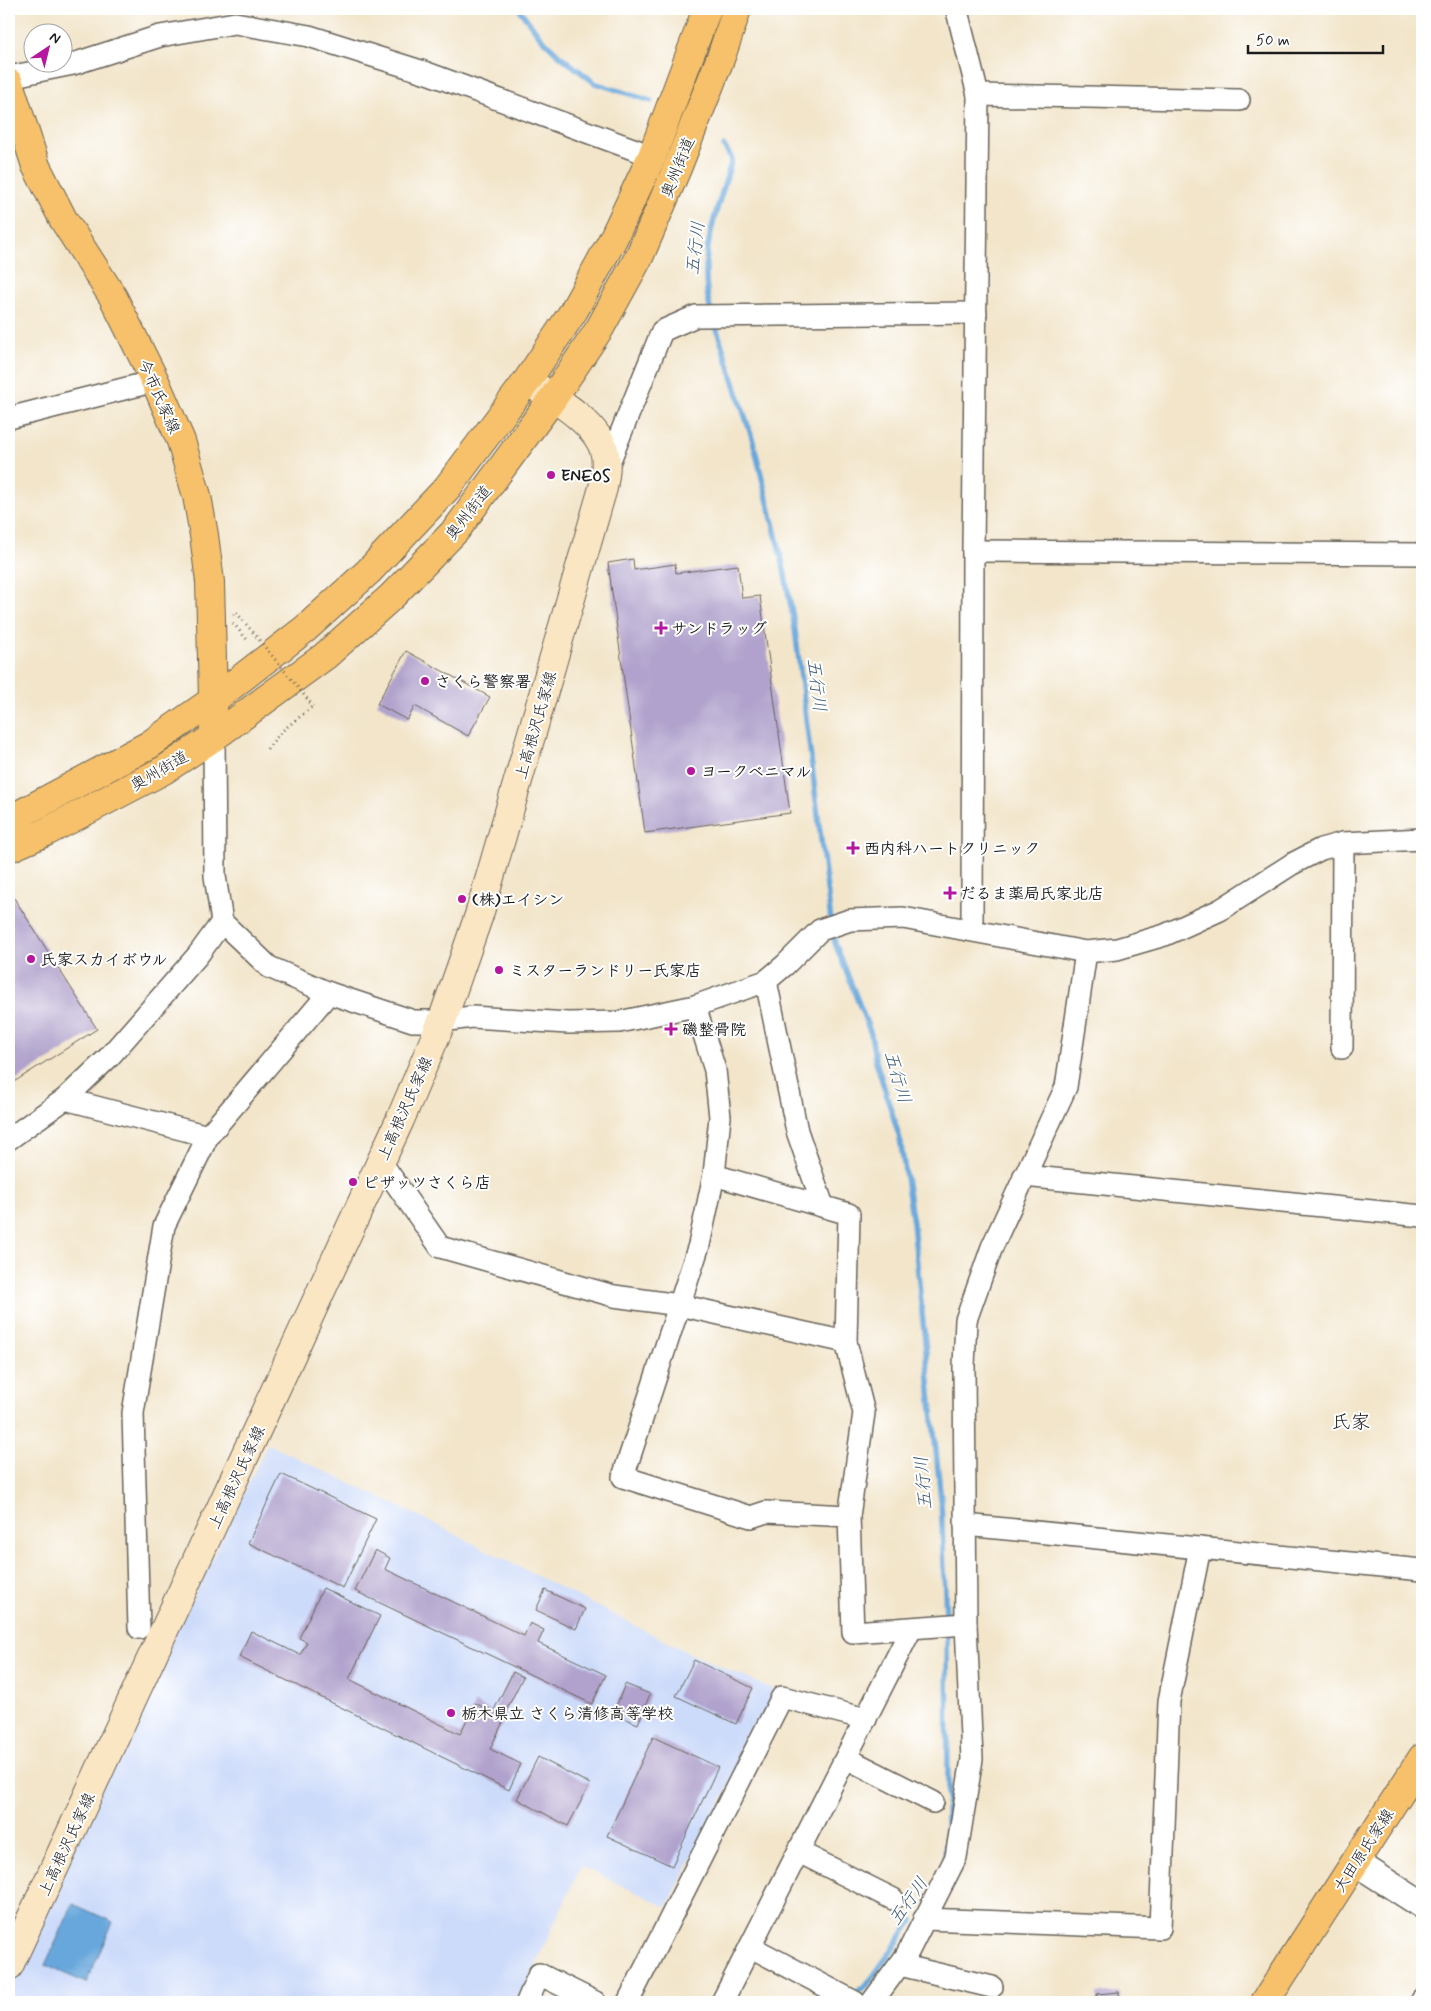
<svg xmlns="http://www.w3.org/2000/svg" width="1431" height="2011" font-family="Mynerve,'Klee One',sans-serif">
	<style>
		.built { fill: #cddbfa }
		.water { fill: #68a7db; stroke: #42627c }
		.lines { fill: none; stroke-linecap: round; stroke-linejoin: round }
		.stream { stroke: #68a7db; stroke-width: 5.5 }
		.building { fill: #b0a2cc }
		.minor-casing { stroke: #676259; stroke-width: 24 }
		.tertiary-casing { stroke: #676259; stroke-width: 29 }
		.secondary-casing { stroke: #676259; stroke-width: 30 }
		.primary-casing { stroke: #676259; stroke-width: 30 }
		.trunk-casing { stroke: #676259; stroke-width: 30 }
		.path { stroke: #676259; stroke-width: 3; stroke-dasharray: 1 4; stroke-linecap: butt }
		.minor { stroke: #fff; stroke-width: 21 }
		.tertiary { stroke: #fff; stroke-width: 26 }
		.secondary { stroke: #fbe6c4; stroke-width: 28 }
		.primary { stroke: #f6c16b; stroke-width: 28 }
		.trunk { stroke: #f6c16b; stroke-width: 28 }
		.path-bridge { stroke: #676259; stroke-width: 3; stroke-dasharray: 1 4; stroke-linecap: butt }
		.poi-dot { fill: #b5179e; stroke: #fff; stroke-width: 2 }
		.labels { text-anchor: middle; stroke-width: 4; stroke-linejoin: round; paint-order: stroke }
		.street-label { font-size: 16px; fill: #1c1c1c; stroke: #fff }
		.poi-label { font-size: 16px; font-weight: bold; fill: #1c1c1c; stroke: #fff; text-anchor: start }
		.water-label { font-size: 18px; font-style: italic; fill: #3e5b72; stroke: #fff }
		.quarter-label { font-size: 19px; fill: #1c1c1c; stroke: #fff }
	</style>
	<rect width="100%" height="100%" fill="#fff"/>
	<filter id="ink" filterUnits="userSpaceOnUse"><feTurbulence type="fractalNoise" baseFrequency=".02" numOctaves="2"/><feDisplacementMap in="SourceGraphic" scale="10" xChannelSelector="R" yChannelSelector="G"/><feConvolveMatrix kernelMatrix="1 2 1 2 8 2 1 2 1" color-interpolation-filters="sRGB"/></filter>
	<filter id="wash" filterUnits="userSpaceOnUse"><feTurbulence type="fractalNoise" baseFrequency=".0096" numOctaves="4" result="noise"/><feDisplacementMap in="SourceGraphic" scale="20" xChannelSelector="R" yChannelSelector="G"/><feGaussianBlur stdDeviation="1.12" result="paint"/><feColorMatrix in="noise" values="0 0 0 0 0 0 0 0 0 0 0 0 0 0 0 0 0 1.4 0 .05"/><feComposite in="paint" operator="in"/></filter>
	<g filter="url(#wash)">
		<rect width="100%" height="100%" fill="#f2e5ca"/>
		<!-- built -->
		<path class="built" d="M268,1444L439,1526L691,1654L777,1691L667,1907L581,1866L518,2002H9V1991L126,1734Z"/>
		<!-- water -->
		<path class="water" d="M73,1904L113,1922L86,1983L45,1965Z"/>
		<g class="lines">
			<!-- stream -->
			<g class="stream">
				<path d="M519,9L541,38L560,56L595,83L651,101"/>
				<path d="M711,312C696,255 717,213 732,159L724,146"/>
				<path d="M714,321L753,441L783,564L795,629L831,921"/>
				<path d="M832,930L835,943L871,1034L875,1058L900,1139L913,1223L941,1500L947,1641L948,1795L945,1860"/>
				<path d="M852,1995L867,1985L913,1920"/>
			</g>
		</g>
		<g id="blocks">
			<!-- building -->
			<g class="building">
				<path d="M633,559L634,570L675,564L676,573L738,565L742,598L760,596L790,813L645,833L608,563Z"/>
				<path d="M406,651L490,697L468,736L415,706L407,720L377,704Z"/>
				<path d="M9,890L97,1029L9,1085Z"/>
				<path d="M281,1474L376,1519L343,1588L248,1543Z"/>
				<path d="M375,1550L390,1558L385,1569L524,1636L530,1623L544,1630L538,1643L606,1675L592,1704L355,1591Z"/>
				<path d="M323,1588L380,1616L349,1679L460,1734L475,1703L493,1712L513,1672L523,1677L503,1717L505,1718L490,1749L521,1764L509,1790L239,1657L251,1631L300,1655L307,1642L299,1638Z"/>
				<path d="M545,1590L585,1609L576,1629L536,1610Z"/>
				<path d="M694,1660L753,1688L736,1724L676,1696Z"/>
				<path d="M625,1684L650,1694L638,1724L613,1714Z"/>
				<path d="M653,1737L718,1767L672,1866L607,1836Z"/>
				<path d="M538,1757L590,1784L568,1826L517,1799Z"/>
				<path d="M1119,1992L1120,2002H1097V1994Z"/>
			</g>
		</g>
	</g>
	<g filter="url(#ink)">
		<use href="#blocks" fill-opacity="0" stroke="#676259" stroke-width="1"/>
		<g class="lines">
			<!-- minor casing -->
			<g class="minor-casing">
				<g id="minor">
					<path d="M958,9L957,11L978,95L973,551L972,930"/>
					<path d="M9,77L73,64L160,36L235,23L309,36L427,73L652,156"/>
					<path d="M978,95L1239,100"/>
					<path d="M9,418L155,381"/>
					<path d="M606,470L662,331L696,316L976,313"/>
					<path d="M973,551L1422,554"/>
					<path d="M214,737L215,876L222,922L269,967L329,993L413,1021H442L472,1017L568,1023L619,1022L695,1006L766,981L785,965L820,930L850,920L903,918L1086,952L1117,949L1165,935L1220,910L1292,864L1321,849L1343,843L1422,839"/>
					<path d="M766,981L797,1131L823,1206"/>
					<path d="M695,1006L715,1070L720,1117L714,1175L699,1245L623,1477L751,1517L766,1512L849,1516L853,1632L966,1624"/>
					<path d="M1342,1048L1343,843"/>
					<path d="M65,1099L208,1136"/>
					<path d="M9,1139L65,1099L109,1057L198,955L222,922"/>
					<path d="M381,1162L440,1247L614,1296L679,1305L846,1342L864,1413L849,1516"/>
					<path d="M714,1175L849,1214L846,1342"/>
					<path d="M1024,1176L1422,1216"/>
					<path d="M965,1525L1422,1570"/>
					<path d="M139,1628L133,1413L164,1226L208,1136L329,993"/>
					<path d="M846,1758L933,1802"/>
					<path d="M799,1852L893,1899"/>
					<path d="M924,1919L1160,1928L1169,1701L1200,1548"/>
					<path d="M751,1947L855,2002"/>
					<path d="M900,1965L992,1987"/>
					<path d="M527,2002L539,1974L595,2002"/>
					<path d="M628,2002L782,1697L866,1719"/>
					<path d="M722,2002L911,1629"/>
					<path d="M872,2002L906,1956L956,1857L972,1759L966,1624L964,1366L966,1320L992,1247L1066,1087L1086,952"/>
					<path d="M1421,2002L1422,2000"/>
				</g>
			</g>
			<!-- tertiary casing -->
			<g class="tertiary-casing">
				<path id="tertiary" d="M1355,1862L1422,1905"/>
			</g>
			<!-- secondary casing -->
			<g class="secondary-casing">
				<path id="secondary" d="M9,1966L400,1120L442,1021L479,915L603,488C605,477 607,466 605,454C599,423 552,397 527,381"/>
			</g>
			<!-- primary casing -->
			<g class="primary-casing">
				<g id="primary">
					<path d="M9,83L36,166L63,219L113,297L155,381L181,441L197,496L204,535L210,582L214,737"/>
					<path d="M1265,2002L1422,1758"/>
				</g>
			</g>
			<!-- trunk casing -->
			<g class="trunk-casing">
				<g id="trunk">
					<path d="M9,820L149,745L212,701L305,629L369,571L447,488L527,381L573,312L613,239L652,156L707,9"/>
					<path d="M9,848L44,833L164,770L214,737L325,656L391,597L456,530L553,398L600,328L640,255L678,166L722,54L737,9"/>
				</g>
			</g>
			<!-- path -->
			<g class="path">
				<path d="M233,615L236,612L256,636"/>
				<path d="M233,623L249,642"/>
				<path d="M267,749L282,731L313,706"/>
			</g>
			<!-- minor -->
			<use href="#minor" class="minor"/>
			<!-- tertiary -->
			<use href="#tertiary" class="tertiary"/>
			<!-- secondary -->
			<use href="#secondary" class="secondary"/>
			<!-- primary -->
			<use href="#primary" class="primary"/>
			<!-- trunk -->
			<use href="#trunk" class="trunk"/>
			<!-- path-bridge -->
			<path class="path-bridge" d="M256,636L313,706"/>
		</g>
	</g>
	<!-- markers -->
	<g class="poi-dot">
		<circle cx="551" cy="475" r="5"/>
		<path d="M658.5 620.5h5v5h5v5h-5v5h-5v-5h-5v-5h5z"/>
		<circle cx="425" cy="681" r="5"/>
		<circle cx="691" cy="771" r="5"/>
		<path d="M850.5 840.5h5v5h5v5h-5v5h-5v-5h-5v-5h5z"/>
		<path d="M947.5 885.5h5v5h5v5h-5v5h-5v-5h-5v-5h5z"/>
		<circle cx="462" cy="899" r="5"/>
		<circle cx="31" cy="959" r="5"/>
		<circle cx="499" cy="970" r="5"/>
		<path d="M668.5 1021.5h5v5h5v5h-5v5h-5v-5h-5v-5h5z"/>
		<circle cx="353" cy="1182" r="5"/>
		<circle cx="451" cy="1713" r="5"/>
	</g>
	<g class="labels">
		<!-- street labels -->
		<g class="street-label">
			<text transform="translate(677 167) rotate(-68)" y="6">奥州街道</text>
			<text transform="translate(160 396) rotate(66)" y="6">今市氏家線</text>
			<text transform="translate(468 512) rotate(-52)" y="6">奥州街道</text>
			<text transform="translate(535 725) rotate(-74)" y="6">上高根沢氏家線</text>
			<text transform="translate(159 770) rotate(-30)" y="6">奥州街道</text>
			<text transform="translate(404 1108) rotate(-66)" y="6">上高根沢氏家線</text>
			<text transform="translate(236 1477) rotate(-65)" y="6">上高根沢氏家線</text>
			<text transform="translate(66 1844) rotate(-65)" y="6">上高根沢氏家線</text>
			<text transform="translate(1363 1850) rotate(-57)" y="6">大田原氏家線</text>
		</g>
		<!-- poi labels -->
		<g class="poi-label">
			<text x="561" y="481">ENEOS</text>
			<text x="671" y="634">サンドラッグ</text>
			<text x="435" y="687">さくら警察署</text>
			<text x="701" y="777">ヨークベニマル</text>
			<text x="864" y="854">西内科ハートクリニック</text>
			<text x="960" y="899">だるま薬局氏家北店</text>
			<text x="472" y="905">(株)エイシン</text>
			<text x="41" y="965">氏家スカイボウル</text>
			<text x="509" y="976">ミスターランドリー氏家店</text>
			<text x="682" y="1035">磯整骨院</text>
			<text x="363" y="1188">ピザッツさくら店</text>
			<text x="461" y="1719">栃木県立 さくら清修高等学校</text>
		</g>
		<!-- water labels -->
		<g class="water-label">
			<text transform="translate(695 248) rotate(-83)" y="6">五行川</text>
			<text transform="translate(817 685) rotate(83)" y="6">五行川</text>
			<text transform="translate(898 1077) rotate(74)" y="6">五行川</text>
			<text transform="translate(923 1483) rotate(-95)" y="6">五行川</text>
			<text transform="translate(908 1901) rotate(-55)" y="6">五行川</text>
		</g>
		<!-- quarter labels -->
		<g class="quarter-label">
			<text x="1351" y="1428">氏家</text>
		</g>
	</g>
	<!-- margin -->
	<rect width="1431" height="2011" fill="none" stroke="#fff" stroke-width="30"/>
	<!-- north arrow -->
	<g transform="translate(48 48) rotate(35)"><circle r="24" fill="#ffffff" stroke="#a4a4a4"/>
	<path d="M0-4L9 19L0 12L-9 19Z" fill="#b5179e"/>
	<text y="-8" font-size="14" font-weight="bold" text-anchor="middle" fill="#1c1c1c">N</text>
	</g>
	<!-- scale -->
	<path d="M1248 45v8h135v-8" fill="none" stroke="#1c1c1c" stroke-width="2.5"/>
	<text x="1256" y="45" font-size="15" fill="#1c1c1c" stroke="#ffffff" stroke-width="4" paint-order="stroke">50 m</text>
</svg>
